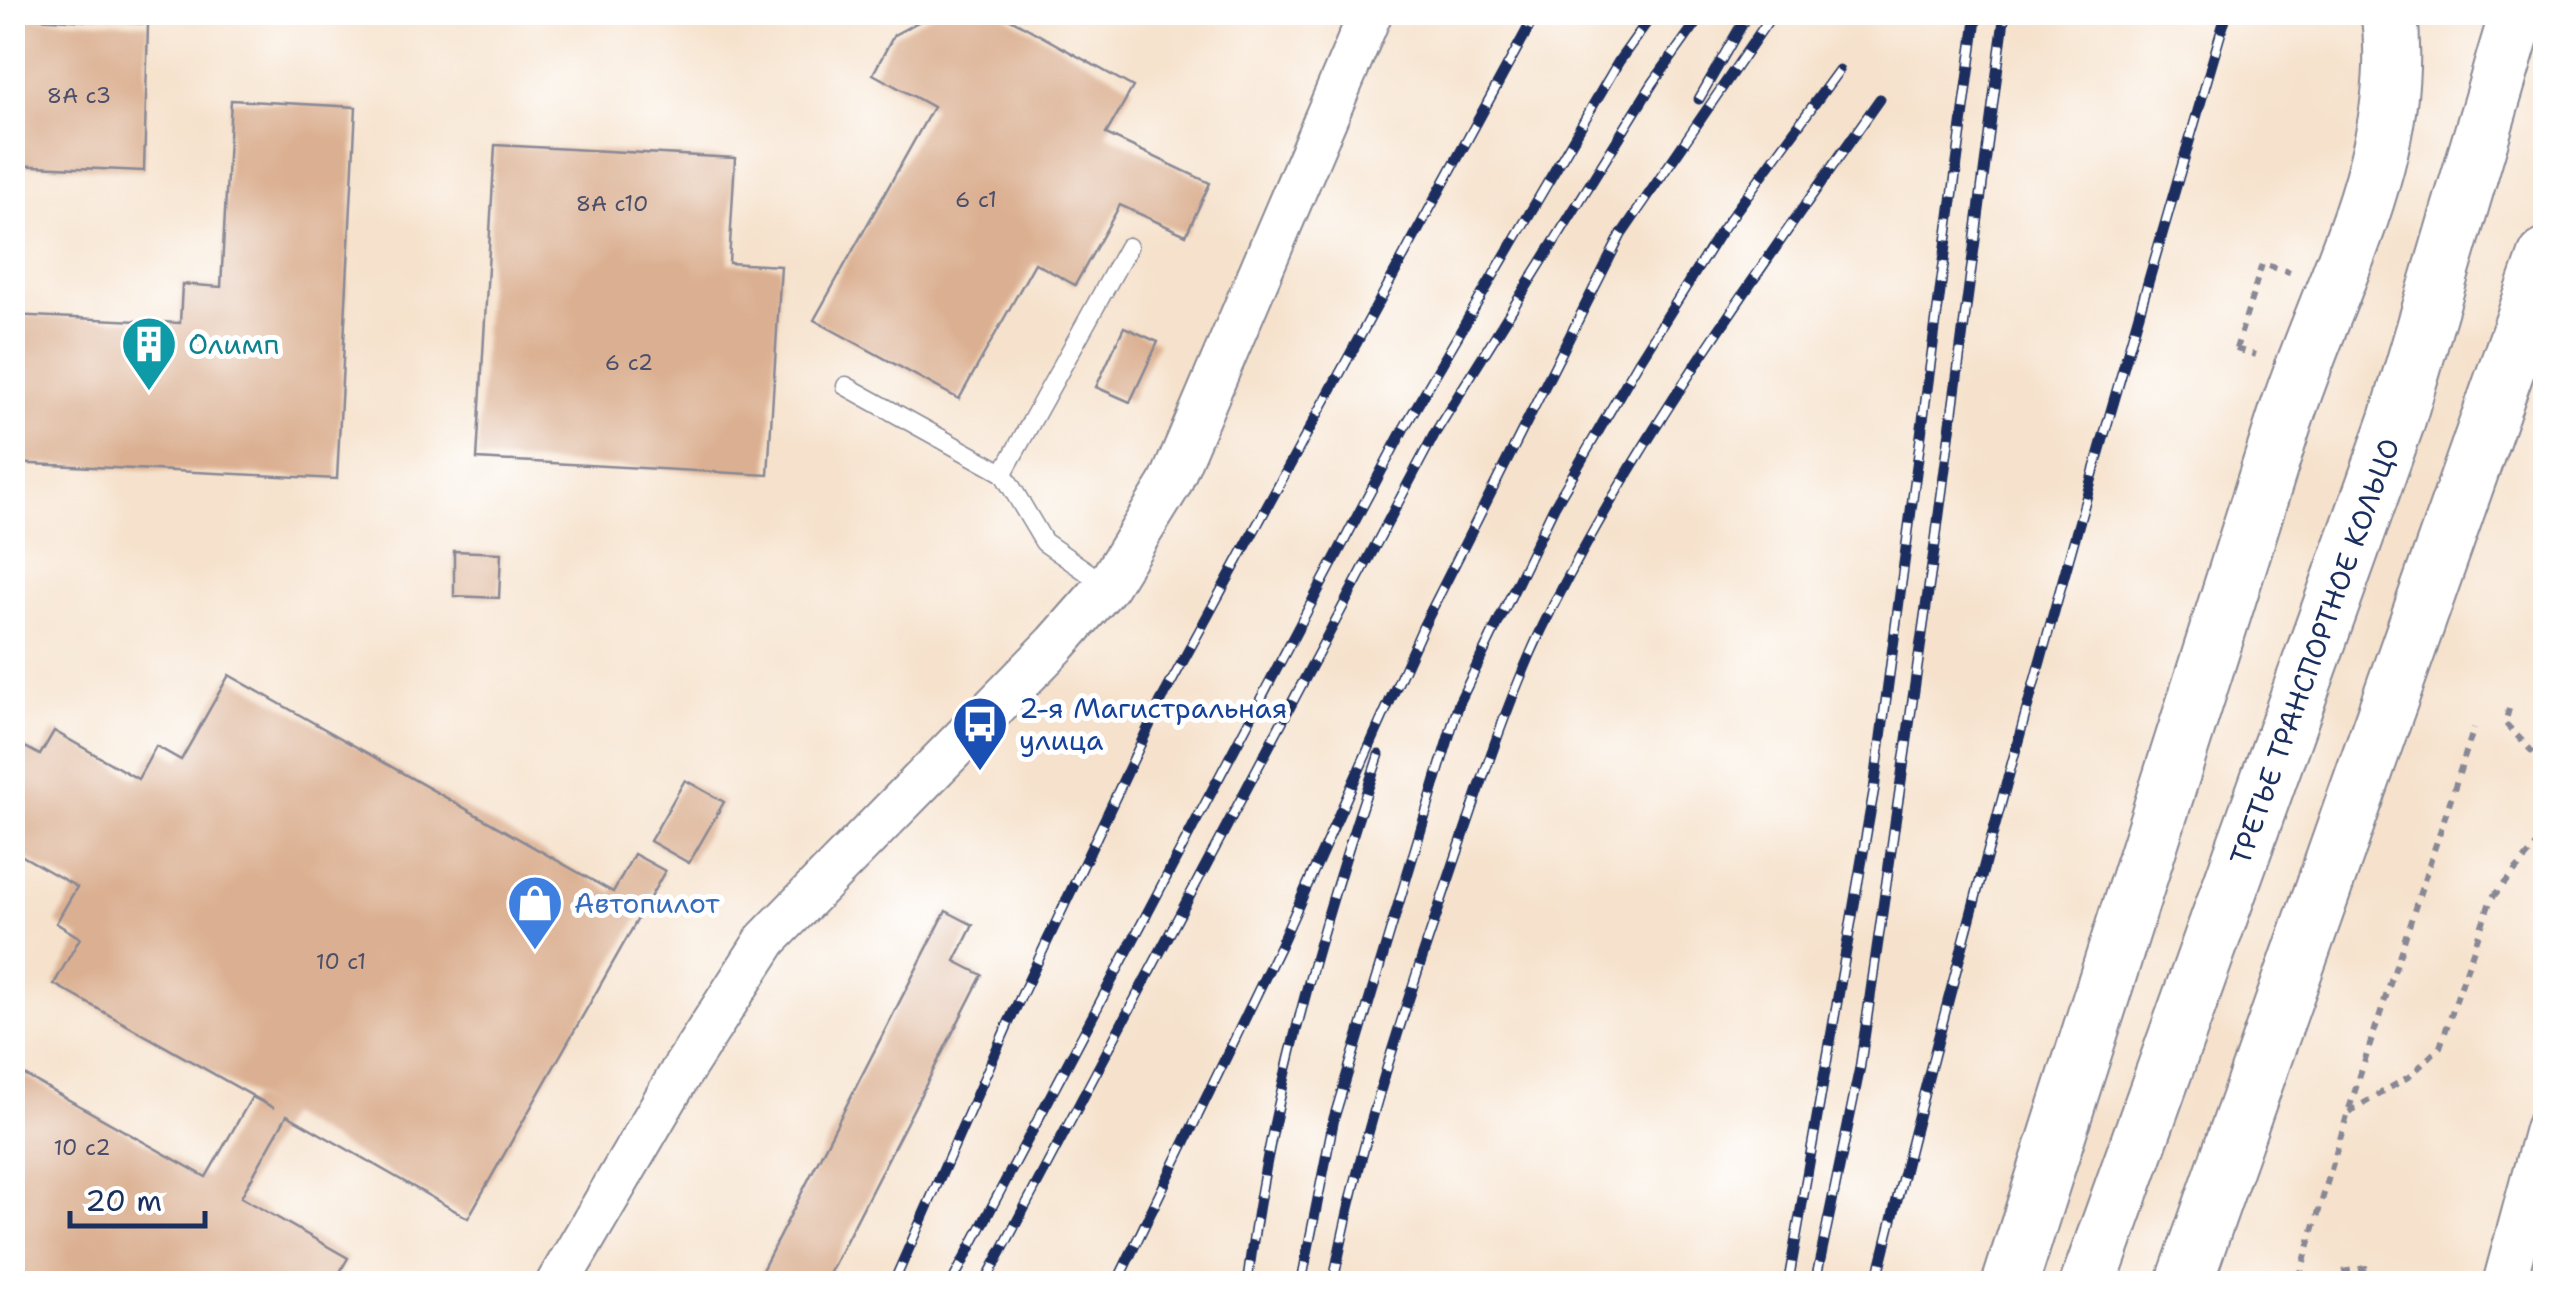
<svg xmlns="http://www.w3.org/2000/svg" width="2558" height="1296" font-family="'Shantell Sans',sans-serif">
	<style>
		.building { fill: #dbb092 }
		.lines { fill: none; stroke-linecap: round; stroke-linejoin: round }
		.service-casing { stroke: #888895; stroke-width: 21 }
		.tertiary-casing { stroke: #888895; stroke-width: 46 }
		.primary-casing { stroke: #888895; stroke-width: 59 }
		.path { stroke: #888895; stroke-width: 6; stroke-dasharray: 8 8; stroke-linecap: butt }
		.service { stroke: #fff; stroke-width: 18 }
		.tertiary { stroke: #fff; stroke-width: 42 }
		.primary { stroke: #fff; stroke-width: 55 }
		.rail-casing { stroke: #1b2f5e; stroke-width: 11 }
		.rail { stroke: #fff; stroke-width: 8; stroke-dasharray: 22; stroke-linecap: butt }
		.primary-bridge-casing { stroke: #888895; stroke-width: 59; stroke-linecap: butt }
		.path-bridge { stroke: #888895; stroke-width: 6; stroke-dasharray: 8 8; stroke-linecap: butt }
		.primary-bridge { stroke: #fff; stroke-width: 55 }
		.labels { text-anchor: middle; stroke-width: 10; stroke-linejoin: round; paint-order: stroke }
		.number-label { font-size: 22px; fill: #4b4f6b }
		.culture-label { font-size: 28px; fill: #0d838f; stroke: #fff; text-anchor: start }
		.street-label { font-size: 28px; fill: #1b2f5e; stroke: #fff }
		.transit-label { font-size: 28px; fill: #164399; stroke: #fff; text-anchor: start }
		.shop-label { font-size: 28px; fill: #366cbe; stroke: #fff; text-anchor: start }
	</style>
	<rect width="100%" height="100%" fill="#fff"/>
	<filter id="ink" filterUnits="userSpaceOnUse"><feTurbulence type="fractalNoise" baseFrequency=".01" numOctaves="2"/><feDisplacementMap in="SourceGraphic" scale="20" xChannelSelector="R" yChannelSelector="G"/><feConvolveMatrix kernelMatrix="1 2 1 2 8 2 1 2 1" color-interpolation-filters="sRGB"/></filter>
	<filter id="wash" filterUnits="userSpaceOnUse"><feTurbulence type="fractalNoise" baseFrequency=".0048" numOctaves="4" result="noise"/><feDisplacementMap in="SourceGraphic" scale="40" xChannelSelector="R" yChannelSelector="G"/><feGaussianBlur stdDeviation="2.25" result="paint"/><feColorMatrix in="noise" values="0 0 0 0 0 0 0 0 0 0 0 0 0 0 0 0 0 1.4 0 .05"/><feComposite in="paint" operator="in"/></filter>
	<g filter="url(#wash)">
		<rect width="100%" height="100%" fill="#f6e2cc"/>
		<g id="blocks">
			<!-- building -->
			<g class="building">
				<path d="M937,12H998L1133,87L1106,134L1210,183L1186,235L1120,205L1075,285L1035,263L959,399L814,320L933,107L873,74L894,35Z"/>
				<path d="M12,17L148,24L144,171L12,165Z"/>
				<path d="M231,100L356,107L337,479L12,463V315L180,323L182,284L221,287Z"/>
				<path d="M495,145L735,158L729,263L781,266L768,475L477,459Z"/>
				<path d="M1124,327L1158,342L1130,402L1096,387Z"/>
				<path d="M454,551L501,553L499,598L454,596Z"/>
				<path d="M229,675L613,892L634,854L665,871L468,1218L287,1115L241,1197L348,1258L333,1284H12V1068L206,1177L252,1097L274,1108L54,984L80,938L56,923L77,887L12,850V740L40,755L54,731L138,779L156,746L181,760Z"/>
				<path d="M685,780L724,802L689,863L650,841Z"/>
				<path d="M946,911L973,925L955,961L982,975L824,1284H755Z"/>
			</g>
		</g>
	</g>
	<g filter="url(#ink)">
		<use href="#blocks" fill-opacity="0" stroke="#888895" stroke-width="2.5"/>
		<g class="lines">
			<!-- service casing -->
			<g class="service-casing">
				<g id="service">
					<path d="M795,12H807"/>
					<path d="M846,386L1003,473"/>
					<path d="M1106,585L1044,542L1003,473L1128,247"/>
				</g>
			</g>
			<!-- tertiary casing -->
			<g class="tertiary-casing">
				<g id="tertiary">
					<path d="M557,1284L680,1074L767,939L1056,644L1107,586L1170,484L1371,12"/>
					<path d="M2504,1284L2546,1129"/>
				</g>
			</g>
			<!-- primary casing -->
			<g class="primary-casing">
				<g id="primary">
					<path id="s1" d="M2088,1284L2397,421L2518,12"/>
					<path d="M2184,1284L2546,257"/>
				</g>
			</g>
			<!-- path -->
			<g class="path">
				<path d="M2236,349L2262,264L2290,272"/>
				<path d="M2509,709L2505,723L2546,766"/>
				<path d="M2349,1112L2410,1076L2440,1047L2491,899L2546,835"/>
				<path d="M2316,1284L2300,1275L2348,1112L2474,728"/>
				<path d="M2333,1284L2342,1272L2366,1268L2382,1284"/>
			</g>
			<!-- service -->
			<use href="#service" class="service"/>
			<!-- tertiary -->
			<use href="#tertiary" class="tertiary"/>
			<!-- primary -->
			<use href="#primary" class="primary"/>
			<!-- rail casing -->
			<g class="rail-casing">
				<g id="rail">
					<path d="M1699,99L1749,12"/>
					<path d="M893,1284L1008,1024L1160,703L1537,12"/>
					<path d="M951,1284L1404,428L1619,61L1654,12"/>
					<path d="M984,1284L1435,433L1653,83L1704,12"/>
					<path d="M1116,1284L1281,944L1423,627L1621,235L1774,12"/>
					<path d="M1247,1284C1270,1103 1321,926 1379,755"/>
					<path d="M1301,1284L1334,1118L1459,703L1554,507L1638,363L1721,231L1839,70"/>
					<path d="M1333,1284C1359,1143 1406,1004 1452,869C1482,781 1510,691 1552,608C1643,430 1765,262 1880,99"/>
					<path d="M1788,1284L1874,790L1977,12"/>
					<path d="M1815,1284L1860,1067L1936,537L2005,12"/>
					<path d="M1876,1284C1981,857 2103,434 2227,12"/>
				</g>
			</g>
			<!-- rail -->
			<use href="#rail" class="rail"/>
			<!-- primary-bridge casing -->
			<g class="primary-bridge-casing">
				<path id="primary-bridge" d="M2010,1284C2102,995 2194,707 2285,419C2327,288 2408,154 2389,12"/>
			</g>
			<!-- path-bridge -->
			<path class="path-bridge" d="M2236,349L2256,355"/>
			<!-- primary-bridge -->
			<use href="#primary-bridge" class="primary-bridge"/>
		</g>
	</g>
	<!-- icons -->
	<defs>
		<g id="building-pin" transform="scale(2.875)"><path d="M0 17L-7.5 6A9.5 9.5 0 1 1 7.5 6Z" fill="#0f9aa8" stroke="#fff"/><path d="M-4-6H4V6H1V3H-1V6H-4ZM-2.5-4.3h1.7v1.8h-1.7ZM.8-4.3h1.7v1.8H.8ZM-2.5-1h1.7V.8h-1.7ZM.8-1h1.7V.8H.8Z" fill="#fff"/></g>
		<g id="bus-pin" transform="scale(2.875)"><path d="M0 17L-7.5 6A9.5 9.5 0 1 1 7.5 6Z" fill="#1a4fb4" stroke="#fff"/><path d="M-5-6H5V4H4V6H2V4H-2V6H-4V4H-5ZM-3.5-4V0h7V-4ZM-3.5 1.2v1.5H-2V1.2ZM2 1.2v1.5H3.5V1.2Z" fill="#fff"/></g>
		<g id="shop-pin" transform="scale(2.875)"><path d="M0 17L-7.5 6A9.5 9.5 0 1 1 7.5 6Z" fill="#3f7fe0" stroke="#fff"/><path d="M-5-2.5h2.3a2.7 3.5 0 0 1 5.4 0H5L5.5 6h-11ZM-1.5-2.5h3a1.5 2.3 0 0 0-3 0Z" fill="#fff"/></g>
	</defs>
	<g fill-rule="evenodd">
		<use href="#building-pin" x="149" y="344"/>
		<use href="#bus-pin" x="980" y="724"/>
		<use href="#shop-pin" x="535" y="903"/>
	</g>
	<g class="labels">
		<!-- number labels -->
		<g class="number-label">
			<text x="79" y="103">8А с3</text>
			<text x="976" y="207">6 с1</text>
			<text x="612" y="211">8А с10</text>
			<text x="629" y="370">6 с2</text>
			<text x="341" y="969">10 с1</text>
			<text x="82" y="1155">10 с2</text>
		</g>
		<!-- culture labels -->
		<g class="culture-label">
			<text x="188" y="354">Олимп</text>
		</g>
		<!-- street labels -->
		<g class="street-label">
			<text dy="10" stroke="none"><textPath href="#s1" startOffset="672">ТРЕТЬЕ ТРАНСПОРТНОЕ КОЛЬЦО</textPath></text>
		</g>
		<!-- transit labels -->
		<g class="transit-label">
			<text x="1019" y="718">2-я Магистральная<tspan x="1019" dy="32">улица</tspan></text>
		</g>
		<!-- shop labels -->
		<g class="shop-label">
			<text x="574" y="913">Автопилот</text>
		</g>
	</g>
	<!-- margin -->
	<rect width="2558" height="1296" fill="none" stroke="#fff" stroke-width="50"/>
	<!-- scale -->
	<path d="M70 1211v15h135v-15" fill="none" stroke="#1b2f5e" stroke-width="5"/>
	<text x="85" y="1211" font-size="30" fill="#1b2f5e" stroke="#ffffff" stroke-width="8" paint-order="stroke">20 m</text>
</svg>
